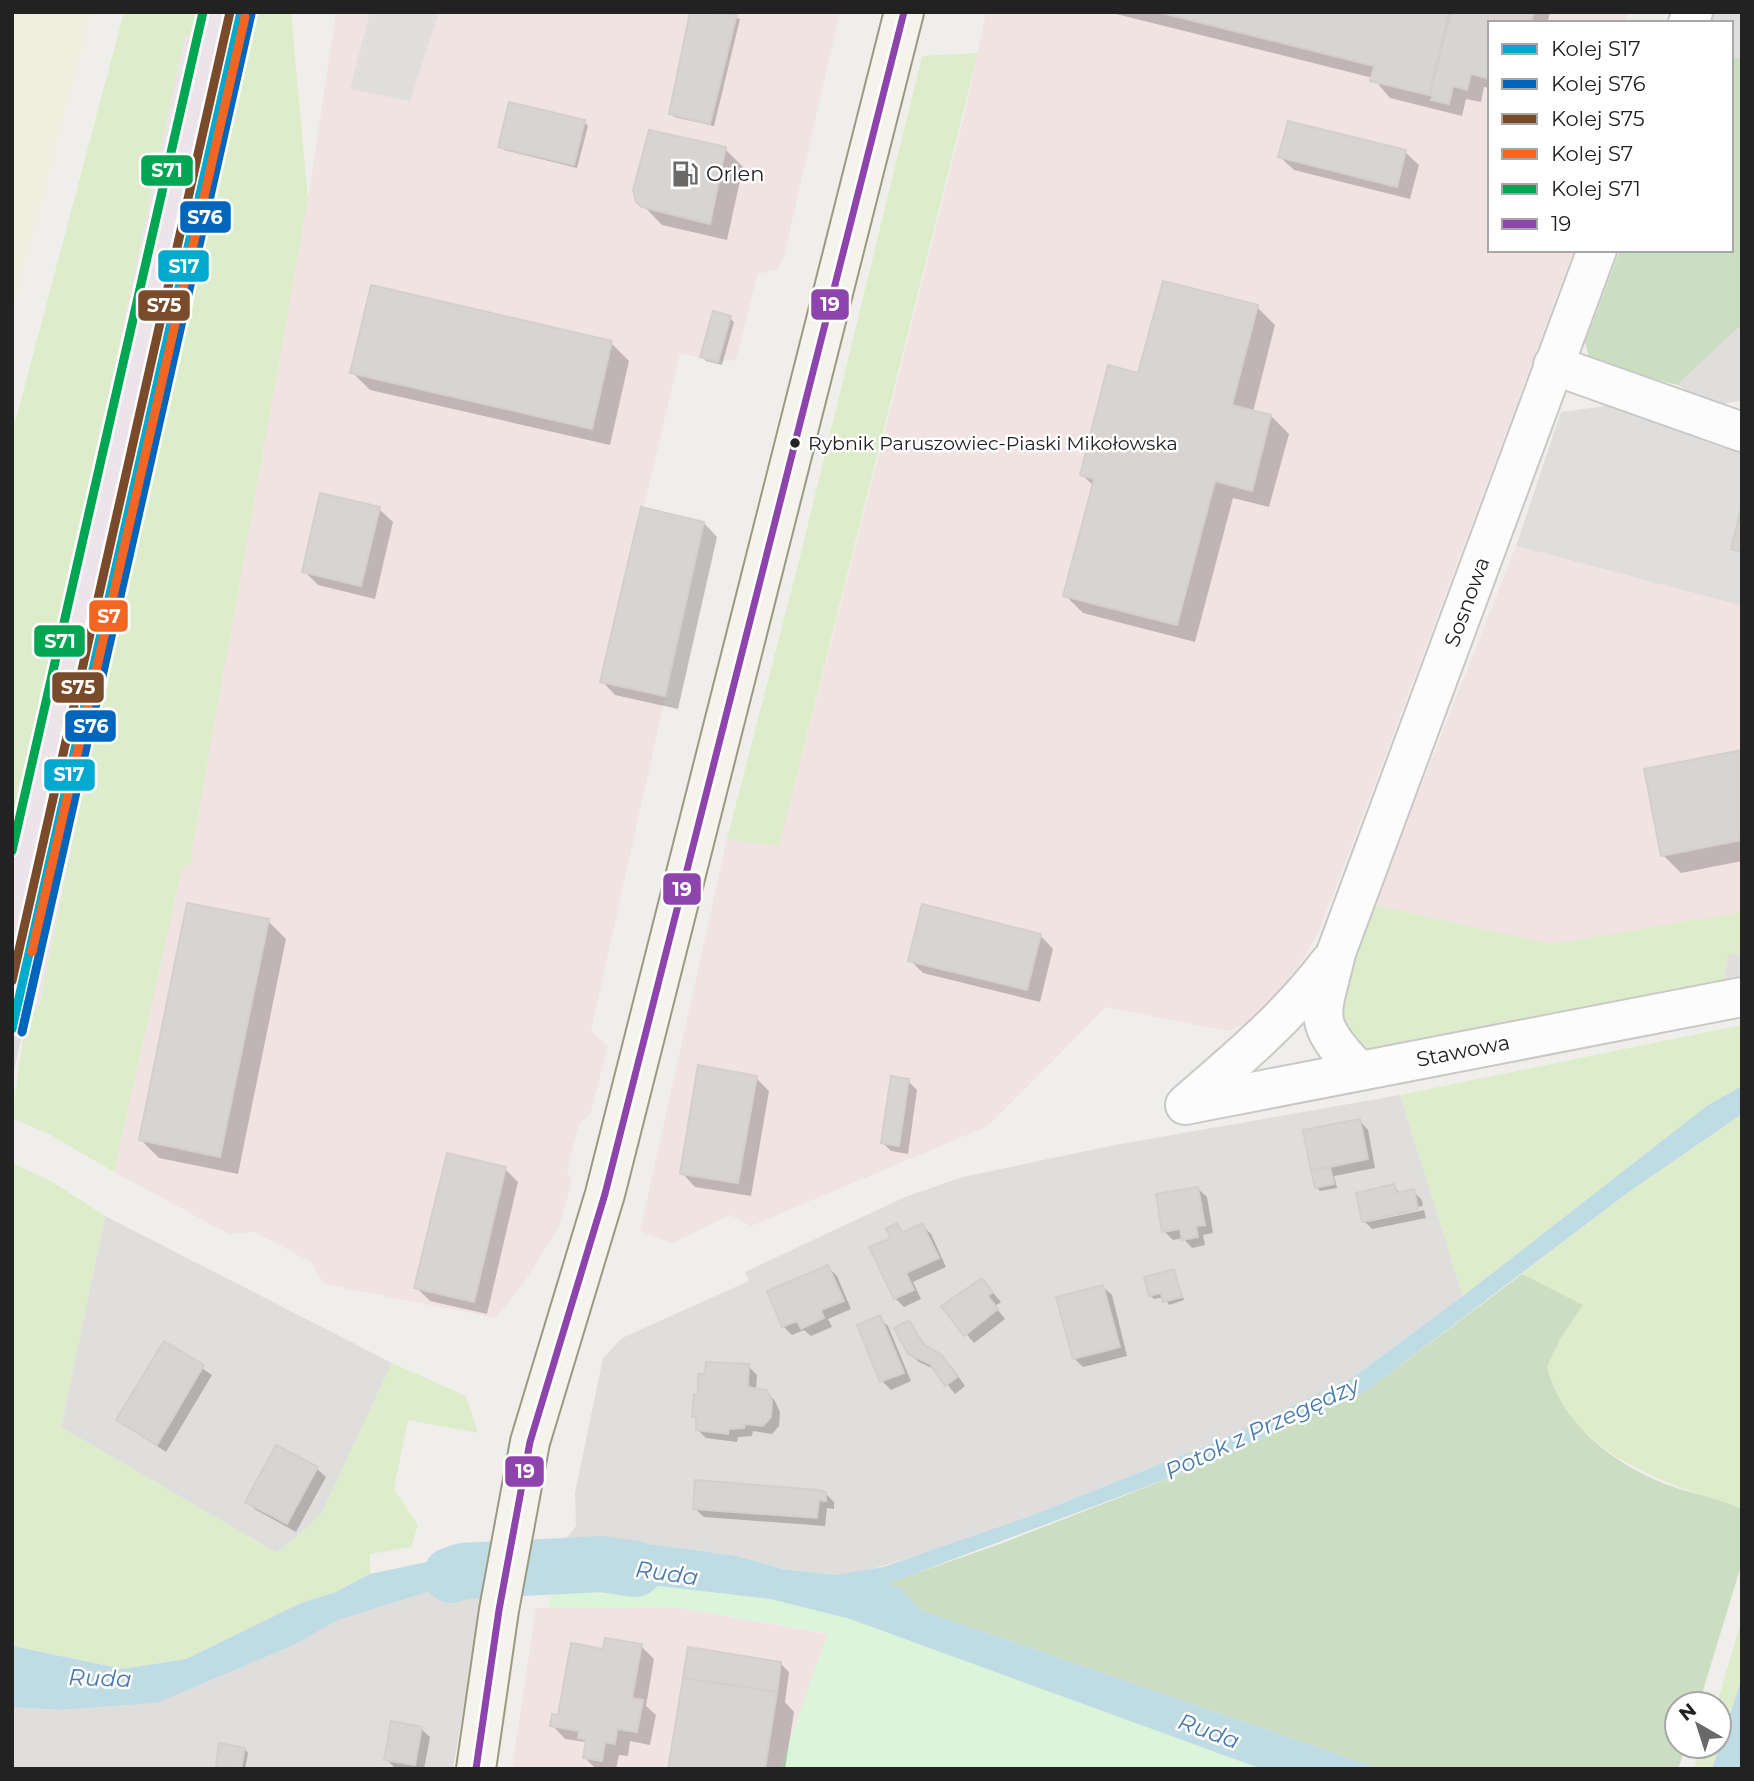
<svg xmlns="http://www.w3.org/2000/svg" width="1754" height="1781" font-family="Montserrat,sans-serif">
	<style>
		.residential { fill: #dfdedc }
		.commercial { fill: #f1e3e1 }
		.industrial { fill: #ede4e9 }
		.farmland { fill: #efefdf }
		.grass { fill: #ddeccb }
		.forest { fill: #cbdec1 }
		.park { fill: #daf5da }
		.parking { fill: #e0dfde }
		.water { fill: #bfdbe3 }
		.pier { fill: #dedddd }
		.shadow { fill: #0003 }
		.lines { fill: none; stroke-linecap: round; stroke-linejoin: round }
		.river { stroke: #bfdbe3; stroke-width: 56 }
		.building { fill: #d7d4d2; stroke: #d3d0cc; stroke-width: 2 }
		.street-casing { stroke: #c9c8c7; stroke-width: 42 }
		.secondary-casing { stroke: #999a82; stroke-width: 42 }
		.street { stroke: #fdfcfc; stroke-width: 38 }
		.secondary { stroke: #f4f4ed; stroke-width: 38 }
		.bus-1-casing { stroke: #fff; stroke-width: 12 }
		.bus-1 { stroke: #8e44ad; stroke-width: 7 }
		.rail-1-casing { stroke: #fff; stroke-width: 14 }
		.rail-2-casing { stroke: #fff; stroke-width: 14 }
		.rail-3-casing { stroke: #fff; stroke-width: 14 }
		.rail-4-casing { stroke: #fff; stroke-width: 14 }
		.rail-5-casing { stroke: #fff; stroke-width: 14 }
		.rail-1 { stroke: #00a9ce; stroke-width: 9 }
		.rail-2 { stroke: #0065bd; stroke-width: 9 }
		.rail-3 { stroke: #7a4b2a; stroke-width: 9 }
		.rail-4 { stroke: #f26522; stroke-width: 9 }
		.rail-5 { stroke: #00a651; stroke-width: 9 }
		.bus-dot { fill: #222; stroke: #fff; stroke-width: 2.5 }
		.labels { text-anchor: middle; stroke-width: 5; stroke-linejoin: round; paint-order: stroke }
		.bus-label { font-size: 19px; fill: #222; stroke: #fff; text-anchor: start }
		.poi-label { font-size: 21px; fill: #222; stroke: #fff; text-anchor: start }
		.street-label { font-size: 21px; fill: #222; stroke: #fff }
		.water-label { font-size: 23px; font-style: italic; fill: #4a7aab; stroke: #fff }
		.line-badge { stroke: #fff; stroke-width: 2.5 }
		.badge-label { font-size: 19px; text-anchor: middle; font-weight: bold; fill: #fff }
	</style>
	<rect width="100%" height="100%" fill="#f0eeeb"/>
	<!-- residential -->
	<g class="residential">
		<path d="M1713,12H1742V58H1731V23H1709Z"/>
		<path d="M1742,324V400L1714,406L1677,385Z"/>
		<path d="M1613,405L1723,448L1742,449V606L1516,546L1561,412Z"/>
		<path d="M1400,1095L1463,1296L1352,1378L1213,1443L1025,1518L958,1543L862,1572L836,1575L783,1569L737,1556L658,1545L564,1541L576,1526L575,1493L603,1358L622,1338L749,1281L745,1272L905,1197L963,1177L1115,1145Z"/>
		<path d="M105,1216L392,1363L321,1515L277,1553L61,1427Z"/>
		<path d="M485,1585L453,1769H12V1707L61,1710L157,1703L294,1645L338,1620L431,1591Z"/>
	</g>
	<!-- commercial -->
	<g class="commercial">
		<path d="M336,12H840L784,256L778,269L758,274L736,360L718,362L680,353L644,507L704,522L591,1031L608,1046L590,1115L579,1124L567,1170L572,1181L560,1225L525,1281L496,1318L324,1284L311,1262L254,1232L229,1234L114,1172L182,869L193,862L191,855L308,200Z"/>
		<path d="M986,12H1628L1624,23H1490V250H1574L1341,874L1317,935L1300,964L1273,999L1249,1022L1227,1031L1106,1007L988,1126L751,1226L730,1215L672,1243L640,1231L727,839L779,846L886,427L968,100Z"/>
		<path d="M1516,546L1742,606V912L1552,944L1374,905Z"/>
		<path d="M674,1607L828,1634L780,1769H512L536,1608Z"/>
	</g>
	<!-- industrial -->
	<path class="industrial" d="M209,12H259L86,776L39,1006L26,1015L12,1079V846L186,32L200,46Z"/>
	<!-- farmland -->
	<path class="farmland" d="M12,12H92L12,315Z"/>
	<!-- grass -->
	<g class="grass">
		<path d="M124,12H209L200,47L186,33L12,846V434Z"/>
		<path d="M258,12H291L308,200L191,855L193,862L182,869L114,1172L49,1134L12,1118L26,1015L39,1006L86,776Z"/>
		<path d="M978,53L779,846L727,839L800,557L922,56Z"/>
		<path d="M1374,905L1552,944L1742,912V953L1728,956L1723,983L1372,1050L1354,1044L1336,1010Z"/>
		<path d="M1742,1025V1086L1708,1105L1463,1296L1400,1095Z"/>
		<path d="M1742,1114V1509C1665,1482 1570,1456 1547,1367L1560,1339L1583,1305L1522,1274L1630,1191Z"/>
		<path d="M12,1163L51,1181L105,1216L61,1427L277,1553L321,1515L392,1363L466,1396L478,1433L408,1420L394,1489L418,1525L411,1547L370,1554V1574L336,1592L301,1603L186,1659L123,1669L12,1646Z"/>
		<path d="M1742,1618V1678L1712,1769H1694L1702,1746H1719L1717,1704Z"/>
	</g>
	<!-- forest -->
	<g class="forest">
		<path d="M1731,58H1742V324L1677,385L1590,362L1585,342L1620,250H1731Z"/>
		<path d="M1522,1274L1583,1305L1560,1339L1547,1367C1561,1423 1612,1463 1665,1484C1690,1493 1717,1498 1742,1509V1562L1699,1704H1677V1746H1686L1678,1769H1381L921,1610L899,1587L885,1584L1000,1544L1185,1472L1365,1392Z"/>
	</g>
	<!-- park -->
	<path class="park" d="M557,1574L770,1599L850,1619L1262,1769H780L828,1633L674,1607L548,1608Z"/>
	<!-- parking -->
	<g class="parking">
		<path d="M370,12H439L410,101L350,89Z"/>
		<path d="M1742,953V980L1723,983L1728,955Z"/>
		<path d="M455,1646L451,1709L420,1706L425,1648Z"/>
	</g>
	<!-- water -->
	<g class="water">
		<path d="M1742,1086V1114L1630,1191L1365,1392L1185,1472L887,1584L899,1587L921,1610L1381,1769H1262L850,1619L770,1599L557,1574L564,1541L658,1545L737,1556L783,1569L836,1575L883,1567L1025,1518L1213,1443L1352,1378L1463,1296L1708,1105Z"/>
		<path d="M493,1548L485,1585L431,1591L338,1620L294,1645L157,1703L60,1710L12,1707V1646L123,1669L186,1659L301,1603L336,1592L370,1574Z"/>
		<path d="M1742,1678V1769H1712Z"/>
	</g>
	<!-- pier -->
	<path class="pier" d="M12,1012L26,1015L12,1079Z"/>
	<!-- shadow -->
	<g class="shadow">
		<path d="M691,12H722L740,19L714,126L674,117L671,113Z"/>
		<path d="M1108,12H1549L1550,13L1547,23H1490V88L1484,87L1481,102L1466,99L1462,116L1390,98L1373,78Z"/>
		<path d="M584,122L588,126L577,168L504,150L500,146Z"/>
		<path d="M650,132L725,149L743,167L727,240L662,225L634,196Z"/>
		<path d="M1405,152L1419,165L1410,199L1294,170L1280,157Z"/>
		<path d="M1257,307L1275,325L1253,412L1271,416L1289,434L1269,507L1233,498L1195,642L1083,613L1065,595L1094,486L1082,475L1140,375Z"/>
		<path d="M730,318L734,322L722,365L706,361L702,357Z"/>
		<path d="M611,343L629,361L610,445L370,390L352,372Z"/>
		<path d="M379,509L393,522L375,599L318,585L304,571Z"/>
		<path d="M704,523L717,537L678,709L615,695L602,681Z"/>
		<path d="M1742,752V861L1681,873L1663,855Z"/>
		<path d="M268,921L286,939L238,1174L159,1158L141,1140Z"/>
		<path d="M1040,935L1053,949L1040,1002L923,973L910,960Z"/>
		<path d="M756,1078L769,1091L751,1196L695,1187L682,1173Z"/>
		<path d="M908,1081L917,1090L908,1154L891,1151L883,1143Z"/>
		<path d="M1360,1121L1368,1130L1375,1168L1334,1176L1337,1188L1320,1191L1316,1187L1305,1132Z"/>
		<path d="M505,1169L518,1182L487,1314L430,1301L416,1287Z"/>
		<path d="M1394,1186L1401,1194L1413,1191L1422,1200L1423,1206L1368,1218V1222L1424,1210L1426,1218L1372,1229L1364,1221Z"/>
		<path d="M1198,1189L1207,1197L1213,1233L1203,1235L1205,1245L1192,1248L1183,1238L1173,1240L1164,1231Z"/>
		<path d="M922,1225L931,1234L946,1267L913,1282L921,1299L904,1307L895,1298L893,1238L897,1226L904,1233Z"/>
		<path d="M828,1267L837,1276L851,1309L828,1319L832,1327L811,1336L804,1330L792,1335L783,1326Z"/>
		<path d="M1173,1271L1184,1300L1169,1305L1164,1297L1154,1299L1150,1295Z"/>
		<path d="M982,1280L1001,1302L995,1306L1005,1319L974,1343L943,1306Z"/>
		<path d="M1103,1287L1112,1295L1127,1356L1083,1367L1075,1359Z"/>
		<path d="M879,1318L888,1326L911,1381L891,1390L882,1381Z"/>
		<path d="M909,1322L928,1349L951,1366L965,1386L955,1394L936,1370L919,1362L909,1353Z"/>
		<path d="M164,1343L212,1375L166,1452L118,1420Z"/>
		<path d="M748,1366L757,1375L756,1390L766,1392L775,1401L780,1412L779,1426L772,1434L753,1431L752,1436L738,1437L737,1442L706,1438L697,1429L698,1420L694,1416Z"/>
		<path d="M277,1447L317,1469L326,1477L296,1532L256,1510L248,1502Z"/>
		<path d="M826,1494L834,1502V1509L827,1508L825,1526L704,1517L695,1509Z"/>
		<path d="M641,1646L654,1659L646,1706L656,1715L650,1745L630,1741L628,1756L619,1755L616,1769H596L584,1757L585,1742L565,1739L552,1725L605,1651Z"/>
		<path d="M781,1664L789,1672L785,1702L794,1712L785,1769H670Z"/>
		<path d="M421,1729L430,1737L424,1769L395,1768L386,1759Z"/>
		<path d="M245,1749L248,1753L245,1769H221L218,1765Z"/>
	</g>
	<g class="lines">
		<!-- river -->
		<path class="river" d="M451,1575L463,1571L602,1564L635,1569"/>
	</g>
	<!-- building -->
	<g class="building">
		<path d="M690,12L737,14L710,124L669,114Z"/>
		<path d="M1158,12H1449L1429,95L1370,81L1374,66Z"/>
		<path d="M1451,12H1534L1531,23H1490V79L1471,74L1467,90L1453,86L1449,104L1431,100L1433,96L1430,95Z"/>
		<path d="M509,102L585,120L574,165L498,147Z"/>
		<path d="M1288,121L1406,150L1397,187L1278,157Z"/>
		<path d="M649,130L726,147L710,224L642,207L636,202L633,190Z"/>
		<path d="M1163,281L1258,305L1232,405L1271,415L1252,491L1215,481L1177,625L1063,596L1094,479L1080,475L1108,365L1138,373Z"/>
		<path d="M371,285L612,341L592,429L350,373Z"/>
		<path d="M713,311L731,316L718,362L700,357Z"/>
		<path d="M320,493L380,507L361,586L302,572Z"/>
		<path d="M1742,504V552L1731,549Z"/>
		<path d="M641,507L704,522L665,696L600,682Z"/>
		<path d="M1742,750V840L1661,856L1644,769Z"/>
		<path d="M187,903L269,919L220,1157L139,1140Z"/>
		<path d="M922,904L1041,934L1027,990L908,961Z"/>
		<path d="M698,1065L757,1076L738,1183L680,1174Z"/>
		<path d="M891,1076L909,1079L899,1146L881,1143Z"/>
		<path d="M1360,1119L1368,1159L1311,1171L1303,1130Z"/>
		<path d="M447,1153L506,1167L474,1302L414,1288Z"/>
		<path d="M1330,1167L1334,1184L1315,1188L1311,1171Z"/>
		<path d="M1394,1184L1397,1193L1414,1189L1418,1209L1362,1222L1356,1193Z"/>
		<path d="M1198,1187L1205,1225L1196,1226L1198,1237L1182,1240L1180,1229L1162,1232L1156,1194Z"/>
		<path d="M897,1223L902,1233L922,1223L939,1258L906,1273L914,1290L894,1299L869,1247L891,1238L886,1229Z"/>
		<path d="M828,1265L844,1301L821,1310L824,1318L801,1329L797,1321L782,1327L767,1291Z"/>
		<path d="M1174,1269L1182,1297L1163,1302L1161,1293L1149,1296L1144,1277Z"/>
		<path d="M982,1278L993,1292L988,1296L998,1309L964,1336L941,1306Z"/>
		<path d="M1103,1285L1120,1347L1073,1359L1056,1297Z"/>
		<path d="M880,1315L904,1373L880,1382L857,1325Z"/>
		<path d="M909,1320L923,1344L942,1355L957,1377L945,1386L930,1364L908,1354L894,1328Z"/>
		<path d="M164,1341L204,1365L157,1445L116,1420Z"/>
		<path d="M706,1362L749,1364L748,1387L767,1390L772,1402L771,1417L763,1426L745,1424L744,1428L729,1429L728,1434L696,1430V1417H692L694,1394H698V1374H705Z"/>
		<path d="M276,1445L318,1467L287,1524L245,1502Z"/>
		<path d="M695,1480L819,1490L826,1492V1501L819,1500L817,1518L693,1509Z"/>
		<path d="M605,1638L642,1644L632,1698L643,1700L637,1732L617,1729L615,1744L605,1742L602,1761L583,1758L586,1740L578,1738L579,1731L550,1726L552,1714L558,1715L571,1643L603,1649Z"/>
		<path d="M688,1647L781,1662L777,1692L683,1678Z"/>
		<path d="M683,1678L777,1692L765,1769H668Z"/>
		<path d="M391,1721L422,1727L415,1765L384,1760Z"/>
		<path d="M219,1743L245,1748L241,1769L216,1766Z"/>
	</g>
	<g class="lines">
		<!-- street casing -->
		<g class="street-casing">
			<g id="street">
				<path d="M1688,23L1693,12"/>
				<path d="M1553,365L1742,432"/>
				<path d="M1359,1071C1310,1020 1321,1018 1336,953L1597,250"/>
				<path d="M1188,1102C1239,1058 1288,1017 1329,963"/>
				<path d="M1185,1105L1742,997"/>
			</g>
		</g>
		<!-- secondary casing -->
		<g class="secondary-casing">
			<path id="secondary" d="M476,1769L499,1610L530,1442L605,1194L904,12"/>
		</g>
		<!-- street -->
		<use href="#street" class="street"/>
		<!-- secondary -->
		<use href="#secondary" class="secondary"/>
		<!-- bus-1 casing -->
		<g class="bus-1-casing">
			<path id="bus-1" d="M476,1769L499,1610L530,1442L605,1194L904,12"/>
		</g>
		<!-- bus-1 -->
		<use href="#bus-1" class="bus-1"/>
		<!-- rail-1 casing -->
		<g class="rail-1-casing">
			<path id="rail-1" d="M12,1029L241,12"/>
		</g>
		<!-- rail-2 casing -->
		<g class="rail-2-casing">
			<path id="rail-2" d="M22,1032L251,14"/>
		</g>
		<!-- rail-3 casing -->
		<g class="rail-3-casing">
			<path id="rail-3" d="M12,981L230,12"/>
		</g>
		<!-- rail-4 casing -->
		<g class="rail-4-casing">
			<path id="rail-4" d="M32,952L245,17"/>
		</g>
		<!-- rail-5 casing -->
		<g class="rail-5-casing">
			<path id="rail-5" d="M12,851L203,12"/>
		</g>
		<!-- rail-1 -->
		<use href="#rail-1" class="rail-1"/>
		<!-- rail-2 -->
		<use href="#rail-2" class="rail-2"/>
		<!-- rail-3 -->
		<use href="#rail-3" class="rail-3"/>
		<!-- rail-4 -->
		<use href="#rail-4" class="rail-4"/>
		<!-- rail-5 -->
		<use href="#rail-5" class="rail-5"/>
	</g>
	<!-- icons -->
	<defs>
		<g id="fuel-bare" transform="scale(2.1)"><path d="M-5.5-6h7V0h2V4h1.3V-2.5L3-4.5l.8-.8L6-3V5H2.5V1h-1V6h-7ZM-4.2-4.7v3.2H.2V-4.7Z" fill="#6a6968" stroke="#fff" stroke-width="2.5" paint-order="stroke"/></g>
	</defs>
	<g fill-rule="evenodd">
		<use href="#fuel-bare" x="685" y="174"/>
	</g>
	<!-- markers -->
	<circle class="bus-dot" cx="795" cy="443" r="6"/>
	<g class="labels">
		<!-- bus labels -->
		<g class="bus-label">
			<text x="808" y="450">Rybnik Paruszowiec-Piaski Mikołowska</text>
		</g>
		<!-- poi labels -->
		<g class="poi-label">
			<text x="706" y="181">Orlen</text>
		</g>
		<!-- street labels -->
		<g class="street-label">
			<text transform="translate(1467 602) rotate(-70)" y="7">Sosnowa</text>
			<text transform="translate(1463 1051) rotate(-11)" y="7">Stawowa</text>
		</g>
		<!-- water labels -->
		<g class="water-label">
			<text transform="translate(1262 1428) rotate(-25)" y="8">Potok z Przegędzy</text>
			<text transform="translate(667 1573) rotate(8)" y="8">Ruda</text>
			<text transform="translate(100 1678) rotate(2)" y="8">Ruda</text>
			<text transform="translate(1209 1731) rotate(20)" y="8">Ruda</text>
		</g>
	</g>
	<g class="line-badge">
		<rect x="140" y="154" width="54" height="33" rx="7" fill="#00a651"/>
		<rect x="179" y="200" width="53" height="34" rx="7" fill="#0065bd"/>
		<rect x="157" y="249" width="53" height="34" rx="7" fill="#00a9ce"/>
		<rect x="810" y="288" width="40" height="33" rx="7" fill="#8e44ad"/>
		<rect x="137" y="289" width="54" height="33" rx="7" fill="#7a4b2a"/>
		<rect x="88" y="599" width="41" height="34" rx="7" fill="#f26522"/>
		<rect x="33" y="624" width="53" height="34" rx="7" fill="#00a651"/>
		<rect x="51" y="671" width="54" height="33" rx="7" fill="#7a4b2a"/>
		<rect x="64" y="709" width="53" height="34" rx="7" fill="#0065bd"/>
		<rect x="43" y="758" width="53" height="34" rx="7" fill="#00a9ce"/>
		<rect x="662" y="872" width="40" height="34" rx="7" fill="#8e44ad"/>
		<rect x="504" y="1455" width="41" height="33" rx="7" fill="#8e44ad"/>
	</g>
	<g class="badge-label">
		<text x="167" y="177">S71</text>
		<text x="205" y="224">S76</text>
		<text x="184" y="273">S17</text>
		<text x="830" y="311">19</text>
		<text x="164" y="312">S75</text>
		<text x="109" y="623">S7</text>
		<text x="60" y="648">S71</text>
		<text x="78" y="694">S75</text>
		<text x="91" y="733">S76</text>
		<text x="69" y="781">S17</text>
		<text x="682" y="896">19</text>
		<text x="525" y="1478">19</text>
	</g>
	<!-- border -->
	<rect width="1754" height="1781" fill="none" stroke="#222222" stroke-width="28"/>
	<!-- legend -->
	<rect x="1488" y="21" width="245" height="231" fill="#ffffff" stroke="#a7a7a7" stroke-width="2"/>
	<rect x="1502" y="44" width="35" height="10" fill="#00a9ce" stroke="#a7a7a7" stroke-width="2"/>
	<text x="1551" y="56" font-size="21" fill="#222222">Kolej S17</text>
	<rect x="1502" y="79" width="35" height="10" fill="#0065bd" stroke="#a7a7a7" stroke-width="2"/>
	<text x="1551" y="91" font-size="21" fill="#222222">Kolej S76</text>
	<rect x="1502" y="114" width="35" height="10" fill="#7a4b2a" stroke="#a7a7a7" stroke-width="2"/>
	<text x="1551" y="126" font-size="21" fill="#222222">Kolej S75</text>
	<rect x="1502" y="149" width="35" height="10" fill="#f26522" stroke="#a7a7a7" stroke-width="2"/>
	<text x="1551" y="161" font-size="21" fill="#222222">Kolej S7</text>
	<rect x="1502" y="184" width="35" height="10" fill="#00a651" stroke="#a7a7a7" stroke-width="2"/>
	<text x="1551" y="196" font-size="21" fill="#222222">Kolej S71</text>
	<rect x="1502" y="219" width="35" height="10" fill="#8e44ad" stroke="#a7a7a7" stroke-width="2"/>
	<text x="1551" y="231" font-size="21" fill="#222222">19</text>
	<!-- north arrow -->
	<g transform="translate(1698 1725) rotate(321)"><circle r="33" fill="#ffffff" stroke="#a7a7a7" stroke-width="2"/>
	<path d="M0-5L12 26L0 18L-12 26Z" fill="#6a6968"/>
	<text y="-10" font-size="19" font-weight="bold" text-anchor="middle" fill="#222222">N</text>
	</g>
</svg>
